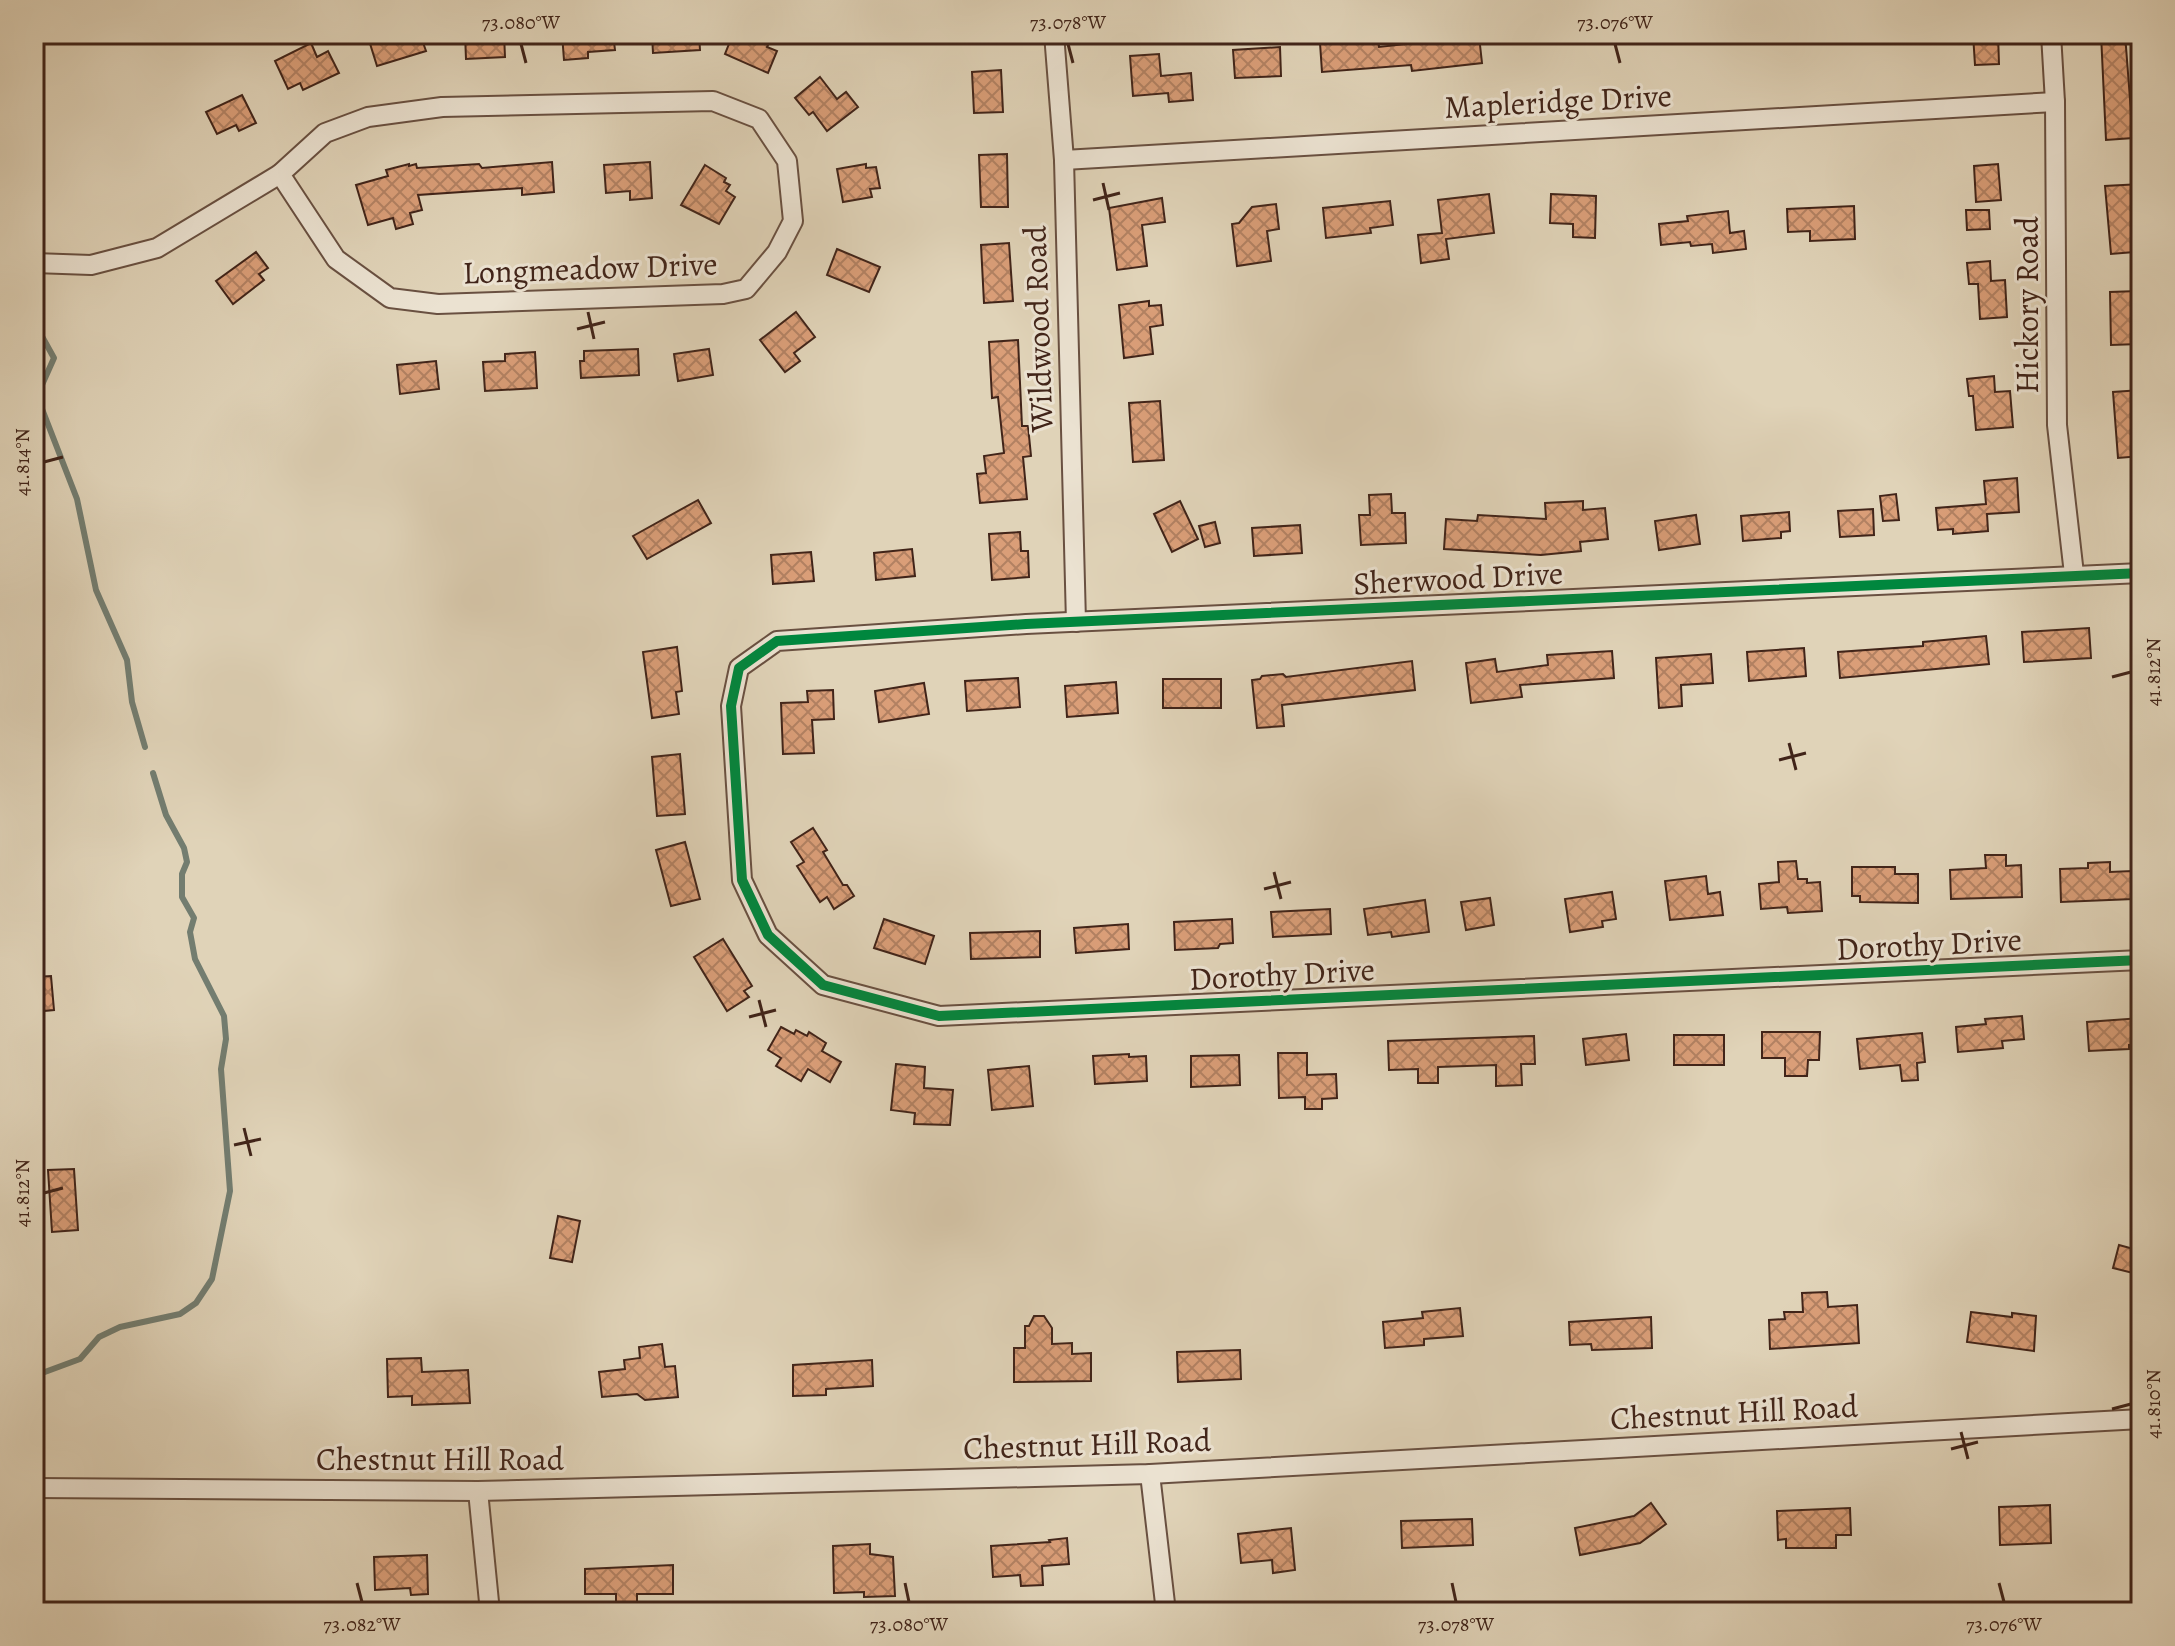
<svg xmlns="http://www.w3.org/2000/svg" width="2175" height="1646" font-family="Alegreya,serif">
	<style>
		.lines { fill: none; stroke-linecap: round; stroke-linejoin: round }
		.stream { stroke: #737d70; stroke-width: 6 }
		.building { fill: url(#building-cross-hatch); stroke: #412419; stroke-width: 2 }
		.minor-casing { stroke: #695041; stroke-width: 22 }
		.minor { stroke: #ebe2d1; stroke-width: 18 }
		.cycleway-casing { stroke: #ebe2d1; stroke-width: 15 }
		.cycleway { stroke: #00873e; stroke-width: 10 }
		.ticks { fill: none; stroke: #412419; stroke-width: 3 }
		.labels { text-anchor: middle; stroke-width: 6; stroke-linejoin: round; paint-order: stroke }
		.street-label { font-size: 32px; fill: #412419; stroke: #ebe2d1 }
		.neatline { fill: none; stroke: #412419; stroke-width: 3 }
		.ticks-label { font-size: 20px; text-anchor: middle; fill: #412419 }
	</style>
	<defs>
		<pattern id="building-cross-hatch" width="8" height="8" patternUnits="userSpaceOnUse" patternTransform="scale(2)"><rect width="8" height="8" fill="#da9e78"/><path d="M0 0l8 8M0 8l8-8" fill="none" stroke="#b28162"/></pattern>
	</defs>
	<rect width="100%" height="100%" fill="#e0d3b8"/>
	<filter id="stains"><feTurbulence type="fractalNoise" baseFrequency=".0025" numOctaves="4"/><feColorMatrix values="0 0 0 0 .2 0 0 0 0 .09 0 0 0 0 .02 0 0 0 .5 -.17"/></filter>
	<radialGradient id="worn" r=".72"><stop offset=".6" stop-color="#630" stop-opacity="0"/><stop offset="1" stop-color="#630" stop-opacity=".3"/></radialGradient>
	<g class="lines">
		<!-- stream -->
		<g class="stream">
			<path d="M34,322L54,358L37,396L77,499L96,590L127,660L132,702L145,747"/>
			<path d="M34,1376L80,1359L99,1337L120,1327L180,1314L196,1303L212,1279L230,1191L221,1069L226,1039L224,1016L195,959L190,932L194,918L182,897V874L187,862L184,848L166,815L153,773"/>
		</g>
	</g>
	<!-- building -->
	<g class="building">
		<path d="M367,34H420L426,51L377,66Z"/>
		<path d="M465,34H504L505,57L466,59Z"/>
		<path d="M562,34H613L615,50L588,52V58L564,60Z"/>
		<path d="M652,34H699L700,50L653,53Z"/>
		<path d="M733,34H747L769,43L767,47L777,51L768,73L725,54Z"/>
		<path d="M1973,34H1998L1999,64L1975,65Z"/>
		<path d="M2101,34H2125L2133,138L2106,140Z"/>
		<path d="M1479,36L1482,63L1412,71L1411,65L1322,72L1320,43L1378,38L1379,47Z"/>
		<path d="M311,43L317,57L328,51L339,73L303,90L300,83L288,89L275,61Z"/>
		<path d="M1280,47L1281,76L1235,78L1233,50Z"/>
		<path d="M1159,54L1161,76L1191,73L1193,100L1169,102L1168,93L1133,96L1130,56Z"/>
		<path d="M1001,70L1003,112L974,113L972,72Z"/>
		<path d="M820,77L837,99L846,92L858,107L827,131L813,112L809,115L795,98Z"/>
		<path d="M242,95L256,123L239,131L236,125L217,134L206,112Z"/>
		<path d="M1007,154L1008,207H981L979,155Z"/>
		<path d="M552,162L554,192L522,195V188L418,195L422,210L410,213L413,224L396,229L393,218L368,225L356,185L388,176L386,170L409,164V166L416,164L417,168L479,164L482,168Z"/>
		<path d="M650,162L652,198L630,200V191L606,193L604,165Z"/>
		<path d="M866,164V168L876,167L880,188L870,189L872,197L843,202L837,169Z"/>
		<path d="M1998,164L2001,200L1976,202L1974,166Z"/>
		<path d="M705,165L726,178L724,182L730,185L726,191L735,197L719,224L681,205Z"/>
		<path d="M2141,184V221L2133,222L2134,252L2111,254L2105,186Z"/>
		<path d="M1489,194L1494,233L1446,239L1449,259L1421,263L1418,235L1442,233L1438,200Z"/>
		<path d="M1551,194L1596,196L1595,238L1573,237V224L1550,223Z"/>
		<path d="M1162,198L1165,222L1142,225L1147,266L1117,270L1109,208Z"/>
		<path d="M1390,201L1393,225L1370,228L1371,233L1326,238L1323,208Z"/>
		<path d="M1276,204L1279,229L1267,231L1271,261L1237,266L1232,224L1239,223L1252,207Z"/>
		<path d="M1854,206L1855,239L1810,241V231L1788,232L1787,209Z"/>
		<path d="M1966,210H1989L1990,229L1967,230Z"/>
		<path d="M1728,211L1730,233L1744,231L1746,249L1713,253L1712,244L1691,246L1690,242L1661,245L1659,224L1688,221L1687,216Z"/>
		<path d="M1009,243L1013,301L984,303L981,245Z"/>
		<path d="M837,249L880,267L869,292L827,275Z"/>
		<path d="M256,252L268,268L259,274L264,280L233,304L216,281Z"/>
		<path d="M1990,261L1991,281L2005,280L2007,317L1980,319L1978,284H1969L1967,263Z"/>
		<path d="M2138,291L2139,344L2111,345L2110,292Z"/>
		<path d="M1149,301V306L1161,305L1163,325L1150,327L1153,354L1124,358L1119,305Z"/>
		<path d="M796,312L815,337L794,353L800,361L785,372L760,340Z"/>
		<path d="M1018,340L1022,426H1028L1031,456L1023,457L1027,499L980,503L977,474L986,473L984,456L1004,453L998,397L992,398L989,342Z"/>
		<path d="M638,349L639,375L581,378L580,361H584V351Z"/>
		<path d="M709,349L713,375L678,381L674,354Z"/>
		<path d="M535,352L537,388L485,391L483,362L505,361V354Z"/>
		<path d="M436,361L439,389L400,394L397,365Z"/>
		<path d="M1994,376L1995,392L2010,391L2013,427L1976,430L1973,396H1969L1967,379Z"/>
		<path d="M2141,390V456L2118,458L2113,392Z"/>
		<path d="M1160,401L1164,460L1133,462L1129,403Z"/>
		<path d="M2017,478L2019,512L1987,514L1988,531L1953,534V529L1938,530L1936,508L1986,504L1984,481Z"/>
		<path d="M1391,494L1392,513H1405L1406,543L1361,545L1359,515H1370L1369,495Z"/>
		<path d="M1896,494L1899,520L1883,521L1880,496Z"/>
		<path d="M698,500L711,523L647,559L633,536Z"/>
		<path d="M1180,501L1198,539L1172,552L1154,514Z"/>
		<path d="M1583,501V510L1605,508L1608,539L1580,542L1581,551L1541,555L1444,549L1446,519L1477,521L1478,515L1546,519L1545,503Z"/>
		<path d="M1873,509L1874,535L1840,537L1838,511Z"/>
		<path d="M1789,512L1790,531L1781,532V538L1743,541L1741,516Z"/>
		<path d="M1696,515L1700,544L1659,550L1655,521Z"/>
		<path d="M1215,522L1220,543L1205,547L1199,526Z"/>
		<path d="M1300,525L1302,553L1254,556L1252,528Z"/>
		<path d="M1020,532L1021,551H1028L1029,577L992,580L989,534Z"/>
		<path d="M912,549L915,576L876,580L874,553Z"/>
		<path d="M811,552L814,581L773,584L771,555Z"/>
		<path d="M2089,628L2091,658L2024,662L2022,632Z"/>
		<path d="M1986,636L1989,664L1840,678L1838,652L1923,646V642Z"/>
		<path d="M677,647L682,691L676,692L679,714L652,718L643,652Z"/>
		<path d="M1804,648L1806,676L1749,681L1747,652Z"/>
		<path d="M1612,651L1614,678L1520,685L1522,697L1471,703L1466,663L1495,659L1497,672L1548,665L1547,655Z"/>
		<path d="M1711,654L1713,683L1681,685L1682,706L1659,708L1656,658Z"/>
		<path d="M1412,661L1415,690L1282,705L1284,726L1257,728L1252,680L1260,679L1262,676L1283,674L1286,677Z"/>
		<path d="M1018,678L1020,707L967,711L965,681Z"/>
		<rect x="1163" y="679" width="58" height="29"/>
		<path d="M1116,682L1118,713L1067,717L1065,686Z"/>
		<path d="M924,683L929,714L879,722L875,691Z"/>
		<path d="M833,690L834,719L812,720L814,753L783,754L781,703L808,702L807,691Z"/>
		<path d="M680,754L685,814L657,816L652,757Z"/>
		<path d="M813,828L827,850L823,852L843,885H847L854,896L834,909L827,897L820,902L797,866L804,862L791,842Z"/>
		<path d="M685,842L700,899L671,906L656,850Z"/>
		<path d="M1985,855H2006V866L2021,865L2022,897L1951,899L1950,870L1986,868Z"/>
		<path d="M1796,861L1798,879H1807V883L1820,882L1822,911L1788,913L1787,907L1761,909L1759,884L1779,882L1778,862Z"/>
		<path d="M2110,862V872L2132,871L2133,899L2061,902L2060,869L2088,868V863Z"/>
		<path d="M1852,867H1895V874H1918V903L1860,902V896H1852Z"/>
		<path d="M1706,876L1708,894L1720,892L1723,915L1670,920L1665,881Z"/>
		<path d="M1612,892L1616,919L1602,921L1603,927L1570,932L1565,899Z"/>
		<path d="M1490,898L1494,925L1466,930L1461,902Z"/>
		<path d="M1425,900L1429,932L1392,937L1391,932L1368,935L1364,909Z"/>
		<path d="M1330,909L1331,934L1273,937L1271,912Z"/>
		<path d="M884,919L934,936L925,964L874,948Z"/>
		<path d="M1232,919L1233,943L1220,944L1218,948L1175,950L1174,922Z"/>
		<path d="M1128,924L1129,949L1076,953L1074,928Z"/>
		<path d="M1040,931V957L971,959L970,933Z"/>
		<path d="M723,939L752,986L744,991L749,997L727,1011L694,957Z"/>
		<path d="M51,976L54,1010L34,1012V977Z"/>
		<path d="M2022,1016L2024,1039L2002,1041L2003,1048L1958,1052L1956,1027L1986,1024L1985,1019Z"/>
		<path d="M2141,1018V1044L2129,1045V1049L2089,1051L2087,1022Z"/>
		<path d="M781,1027L794,1034L796,1030L807,1036L809,1032L826,1043L822,1051L841,1062L830,1082L808,1069L801,1081L776,1066L781,1058L768,1050Z"/>
		<path d="M1762,1032H1820L1819,1060H1808L1807,1076H1785V1058H1762Z"/>
		<path d="M1922,1033L1925,1062L1917,1063L1918,1080L1902,1081L1900,1065L1860,1069L1857,1039Z"/>
		<path d="M1626,1034L1629,1060L1586,1065L1583,1039Z"/>
		<rect x="1674" y="1035" width="50" height="30"/>
		<path d="M1534,1036L1535,1064H1521L1522,1085L1496,1086V1065L1438,1067V1083H1418V1069L1389,1070L1388,1041Z"/>
		<path d="M1278,1053H1307V1075L1336,1074L1337,1098L1322,1099V1109H1305V1097L1279,1098Z"/>
		<path d="M1129,1054V1057L1146,1056L1147,1081L1095,1084L1093,1056Z"/>
		<path d="M1239,1055L1240,1085L1191,1087V1056Z"/>
		<path d="M896,1064L925,1067L924,1088L953,1090L950,1125L914,1124L915,1113L891,1110Z"/>
		<path d="M1029,1066L1033,1106L992,1110L988,1070Z"/>
		<path d="M74,1169L78,1230L52,1232L48,1170Z"/>
		<path d="M558,1216L580,1221L572,1262L550,1258Z"/>
		<path d="M2119,1245L2141,1251V1275L2113,1268Z"/>
		<path d="M1827,1292L1828,1307L1857,1305L1859,1343L1770,1349L1769,1320L1785,1319L1784,1312H1803L1802,1293Z"/>
		<path d="M1460,1308L1463,1336L1424,1339V1345L1385,1348L1383,1322L1423,1318L1422,1312Z"/>
		<path d="M1971,1312L2012,1317V1313L2036,1316L2034,1351L1967,1342Z"/>
		<path d="M1034,1316H1044L1052,1328V1344L1072,1343V1354L1091,1353V1381L1014,1382V1348H1025V1326H1029Z"/>
		<path d="M1651,1317L1652,1348L1592,1350L1591,1344L1570,1345L1569,1322Z"/>
		<path d="M662,1344L665,1367L675,1366L678,1397L645,1400L637,1394L602,1397L599,1372L625,1369L624,1360L640,1358L639,1347Z"/>
		<path d="M1240,1350L1241,1379L1178,1382L1177,1352Z"/>
		<path d="M421,1358L422,1372L468,1370L470,1403L412,1405V1396L388,1397L387,1359Z"/>
		<path d="M872,1360L873,1386L826,1389V1395L793,1396V1365Z"/>
		<path d="M1651,1503L1666,1524L1640,1543L1580,1555L1575,1528L1634,1516Z"/>
		<path d="M2050,1505L2051,1543L2000,1545L1999,1507Z"/>
		<path d="M1850,1508L1851,1535H1836V1548H1786V1539L1778,1540L1777,1511Z"/>
		<path d="M1472,1519L1473,1545L1402,1548L1401,1521Z"/>
		<path d="M1291,1528L1295,1570L1273,1573L1272,1560L1241,1563L1238,1534Z"/>
		<path d="M1067,1538L1069,1564L1042,1566L1043,1585L1021,1586L1020,1575L993,1577L991,1546L1050,1542L1049,1540Z"/>
		<path d="M870,1544V1554L893,1557L895,1596L864,1597V1592L834,1593L833,1546Z"/>
		<path d="M427,1555L428,1594L411,1595L410,1588L375,1590L374,1557Z"/>
		<path d="M673,1565V1594H637V1605L616,1606V1594H585V1569Z"/>
	</g>
	<g class="lines">
		<!-- minor casing -->
		<g class="minor-casing">
			<g id="minor">
				<path d="M1054,34L1064,160L1076,622"/>
				<path d="M2051,34L2055,102L2057,425L2074,574"/>
				<path d="M713,101L759,119L787,161L793,221L777,252L746,289L723,294L438,304L390,298L336,259L280,174L325,133L368,117L442,107Z"/>
				<path d="M1064,160L2055,102"/>
				<path d="M34,263L91,265L157,248L280,174"/>
				<path d="M2141,573L1026,624L777,641L739,668L731,706L742,880L768,935L823,985L939,1016L2141,960"/>
				<path d="M1150,1474L1166,1612"/>
				<path d="M34,1488L478,1491L1150,1474L2141,1419"/>
				<path d="M478,1491L490,1612"/>
			</g>
		</g>
		<!-- minor -->
		<use href="#minor" class="minor"/>
		<!-- cycleway casing -->
		<g class="cycleway-casing">
			<path id="cycleway" d="M2141,573L1026,624L777,641L739,668L731,706L742,880L768,935L823,985L939,1016L2141,960"/>
		</g>
		<!-- cycleway -->
		<use href="#cycleway" class="cycleway"/>
	</g>
	<!-- ticks -->
	<path class="ticks" d="M521,44L526,63M1068,44L1073,63M1615,44L1620,63M1103,183L1109,210M1093,200L1120,193M588,312L594,339M577,329L605,322M44,462L63,457M2112,677L2131,672M1789,743L1796,770M1779,760L1806,753M1274,872L1281,899M1264,889L1291,882M759,1000L766,1027M749,1017L776,1010M244,1128L251,1156M234,1145L261,1139M44,1193L63,1188M2112,1409L2131,1404M1961,1432L1968,1459M1951,1449L1978,1442M357,1583L362,1602M905,1583L909,1602M1452,1583L1456,1602M1999,1583L2004,1602"/>
	<g class="labels">
		<!-- street labels -->
		<g class="street-label">
			<text transform="translate(1558 101) rotate(-3)" y="11">Mapleridge Drive</text>
			<text transform="translate(590 268) rotate(-2)" y="11">Longmeadow Drive</text>
			<text transform="translate(2027 305) rotate(-90)" y="11">Hickory Road</text>
			<text transform="translate(1038 329) rotate(-92)" y="11">Wildwood Road</text>
			<text transform="translate(1458 578) rotate(-3)" y="11">Sherwood Drive</text>
			<text transform="translate(1929 944) rotate(-3)" y="11">Dorothy Drive</text>
			<text transform="translate(1282 974) rotate(-3)" y="11">Dorothy Drive</text>
			<text transform="translate(1734 1412) rotate(-3)" y="11">Chestnut Hill Road</text>
			<text transform="translate(1087 1444) rotate(-2)" y="11">Chestnut Hill Road</text>
			<text x="440" y="1470">Chestnut Hill Road</text>
		</g>
	</g>
	<!-- margin -->
	<rect width="2175" height="1646" fill="none" stroke="#e0d3b8" stroke-width="88"/>
	<rect x="44" y="44" width="2087" height="1558" class="neatline"/>
	<g class="ticks-label">
		<text x="521" y="29">73.080°W</text>
		<text x="1068" y="29">73.078°W</text>
		<text x="1615" y="29">73.076°W</text>
		<text transform="translate(22 462) rotate(-90)" y="7">41.814°N</text>
		<text transform="translate(2153 672) rotate(-90)" y="7">41.812°N</text>
		<text transform="translate(22 1193) rotate(-90)" y="7">41.812°N</text>
		<text transform="translate(2153 1404) rotate(-90)" y="7">41.810°N</text>
		<text x="362" y="1631">73.082°W</text>
		<text x="909" y="1631">73.080°W</text>
		<text x="1456" y="1631">73.078°W</text>
		<text x="2004" y="1631">73.076°W</text>
	</g>
	<rect width="100%" height="100%" filter="url(#stains)"/>
	<rect width="100%" height="100%" fill="url(#worn)"/>
</svg>
